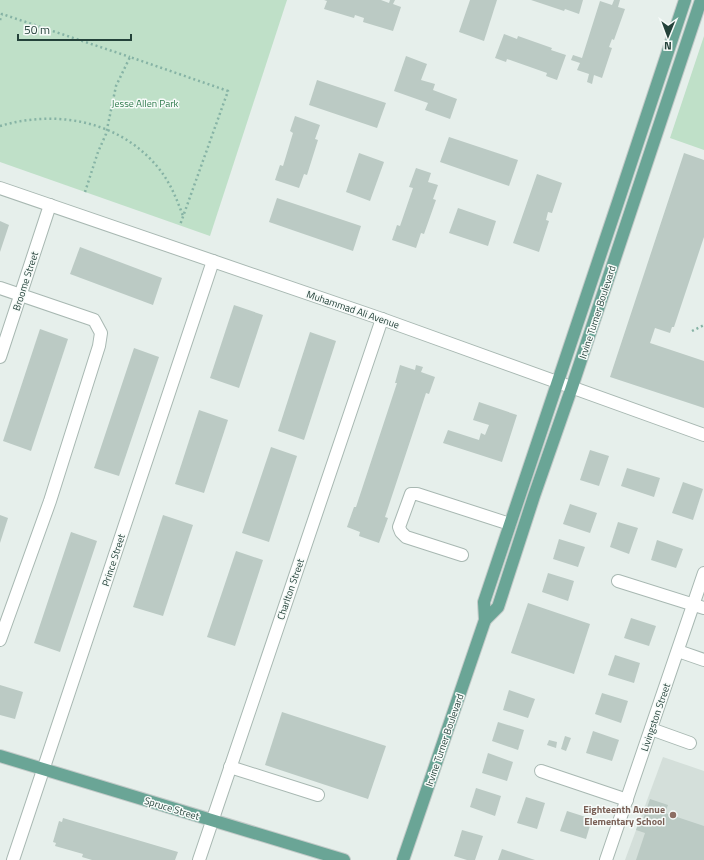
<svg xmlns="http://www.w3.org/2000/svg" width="704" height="860" font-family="'Titillium Web',sans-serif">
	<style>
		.built { fill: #d4dfda }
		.green { fill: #bfe0c8 }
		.building { fill: #bbcac4 }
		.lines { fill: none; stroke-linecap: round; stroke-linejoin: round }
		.minor-casing { stroke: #a8b8b2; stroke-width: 14 }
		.major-casing { stroke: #c2cac8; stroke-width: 14 }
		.path { stroke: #86b3a5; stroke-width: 2.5; stroke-dasharray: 2 3; stroke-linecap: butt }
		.minor { stroke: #fff; stroke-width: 12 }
		.major { stroke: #6aa596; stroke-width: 12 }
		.education-dot { fill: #8d6e63; stroke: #f7fbf9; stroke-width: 1.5 }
		.labels { text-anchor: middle; stroke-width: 3; stroke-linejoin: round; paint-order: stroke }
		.park-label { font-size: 10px; fill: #2d7a4b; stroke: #f7fbf9 }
		.street-label { font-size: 10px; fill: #24423a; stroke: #f7fbf9 }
		.education-label { font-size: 10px; font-weight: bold; fill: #785e54; stroke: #f7fbf9; text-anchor: end }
	</style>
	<rect width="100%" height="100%" fill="#e6efeb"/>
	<!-- built -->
	<path class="built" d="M663,757L704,771V860H625Z"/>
	<!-- green -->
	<g class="green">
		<path d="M0,0H287L210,236L0,162Z"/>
		<path d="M704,36V150L670,138Z"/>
	</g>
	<!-- building -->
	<g class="building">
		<path d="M324,0H381L389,3L390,0H395L393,4L401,7L393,31L363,22L364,18L355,15L354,18L324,9L327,1Z"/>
		<path d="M470,0H497L484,41L459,32Z"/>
		<path d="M531,0H583L579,14L565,9L564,11Z"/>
		<path d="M614,0H620L618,7L625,9L614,40L612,39L609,47L612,48L602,78L594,75L592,84L587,82L589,74L577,70L580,63L571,60L573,55L582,58L600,1L612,5Z"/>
		<path d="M504,34L517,39L518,36L552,48L551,50L566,55L557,80L546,76L547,73L507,59L506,62L495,58Z"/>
		<path d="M406,56L427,64L421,80L435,84L433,90L457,99L450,119L425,110L428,103L394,91Z"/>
		<path d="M317,80L386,103L377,128L309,105Z"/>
		<path d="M295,116L320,125L315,139L318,140L307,175L304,174L299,188L275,180L280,165L283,166L293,133L290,131Z"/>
		<path d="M449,137L518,160L509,186L440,162Z"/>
		<path d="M359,153L384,162L370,201L346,192Z"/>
		<path d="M684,153L704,160V237L674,327H672L670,333L655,328L650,343L704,361V408L610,377Z"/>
		<path d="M416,168L431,173L428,182L438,185L433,199L436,200L424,234L421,233L416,248L392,240L397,225L400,226L413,188L409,187Z"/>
		<path d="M537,174L562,183L552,213L548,212L546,220L549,221L539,252L513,243Z"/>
		<path d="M277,198L361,226L353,251L269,222Z"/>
		<path d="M458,208L496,221L488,246L449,233Z"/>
		<path d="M0,221L9,225L0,252Z"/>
		<path d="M80,247L162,278L153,305L70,274Z"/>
		<path d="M234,305L263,315L239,388L210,378Z"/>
		<path d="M40,329L68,339L31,451L3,441Z"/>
		<path d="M310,332L336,341L304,440L278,431Z"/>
		<path d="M134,348L159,357L119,476L94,468Z"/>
		<path d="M400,365L415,370L416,365L423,367L421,372L435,377L429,394L426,393L385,517L388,518L379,543L359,536L360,532L347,527L354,507H356L397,383H395Z"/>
		<path d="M479,402L517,415L502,462L443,443L448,430L479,440L481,433L485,435L489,425L473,420Z"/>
		<path d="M199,410L228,420L204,493L175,484Z"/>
		<path d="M271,447L297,456L269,542L242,533Z"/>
		<path d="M590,450L609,456L599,486L580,480Z"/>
		<path d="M627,468L660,478L654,497L621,486Z"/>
		<path d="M683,482L703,489L693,520L672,513Z"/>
		<path d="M570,504L597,513L590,533L563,524Z"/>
		<path d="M0,515L8,518L0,543Z"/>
		<path d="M163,515L193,525L163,616L133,607Z"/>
		<path d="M618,522L638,528L629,554L610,547Z"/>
		<path d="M71,532L97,541L60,652L34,643Z"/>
		<path d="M559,539L585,547L578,567L553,559Z"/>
		<path d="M657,540L683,549L676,568L651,560Z"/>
		<path d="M236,551L263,560L235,646L207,637Z"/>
		<path d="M548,573L574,581L568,601L542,592Z"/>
		<path d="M528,603L590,624L574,674L511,653Z"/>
		<path d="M631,618L656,626L649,646L624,638Z"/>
		<path d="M615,655L640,663L634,683L608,675Z"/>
		<path d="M0,685L23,692L15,719L0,715Z"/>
		<path d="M509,690L535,699L528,718L503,710Z"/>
		<path d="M602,693L628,701L621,723L595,714Z"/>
		<path d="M282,712L386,746L368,799L265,765Z"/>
		<path d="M498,722L524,730L518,750L492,741Z"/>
		<path d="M593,731L619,740L612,761L586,753Z"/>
		<path d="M565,736L571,738L566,751L561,749Z"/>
		<path d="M549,740L557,742L556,748L547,745Z"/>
		<path d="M488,753L513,762L507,781L482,773Z"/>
		<path d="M476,788L501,796L495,816L470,807Z"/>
		<path d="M526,797L545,803L537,829L517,823Z"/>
		<path d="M650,799L668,805L665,813L704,826V860H636L645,833L636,830L639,821L642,822Z"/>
		<path d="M567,811L592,819L586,839L560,831Z"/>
		<path d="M63,818L178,852L175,860H92L82,857L83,854L55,846L56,843L53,842L59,821L62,822Z"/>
		<path d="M462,830L483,836L475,860H467L454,856Z"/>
		<path d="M502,849L535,860H498Z"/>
	</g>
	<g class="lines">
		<!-- minor casing -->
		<g class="minor-casing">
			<g id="minor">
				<path d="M0,188L382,319L704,435"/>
				<path d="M0,288L94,320L101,333L99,346L50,501L0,640"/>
				<path d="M0,357L50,205"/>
				<path d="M462,555L406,537L401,532L399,527L411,494H417L510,524"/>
				<path d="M618,581L704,608"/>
				<path d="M678,651L704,660"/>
				<path d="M651,729L690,743"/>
				<path d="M230,767L318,795"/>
				<path d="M541,771L627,800"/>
				<path d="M13,860L213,261"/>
				<path d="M199,860L382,319"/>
				<path d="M606,860L704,573"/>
			</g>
		</g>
		<!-- major casing -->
		<g class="major-casing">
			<g id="major">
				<path d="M485,620L498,607L534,496L572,387L701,0"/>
				<path d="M0,756L344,860"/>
				<path d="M403,860L485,620L484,602C551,401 619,201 685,0"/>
			</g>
		</g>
		<!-- path -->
		<g class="path">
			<path d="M0,20L2,14L130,57"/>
			<path d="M0,126C57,109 122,121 160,170C171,184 177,200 183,216"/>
			<path d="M85,192L98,152L106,134L116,86L130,57L228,91L180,225"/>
			<path d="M692,331L704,325"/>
		</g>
		<!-- minor -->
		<use href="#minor" class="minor"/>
		<!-- major -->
		<use href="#major" class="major"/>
	</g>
	<!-- markers -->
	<circle class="education-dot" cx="673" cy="815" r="4"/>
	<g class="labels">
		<!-- park labels -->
		<g class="park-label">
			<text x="145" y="107">Jesse Allen Park</text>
		</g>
		<!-- street labels -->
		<g class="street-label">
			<text transform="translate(25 281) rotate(-72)" y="4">Broome Street</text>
			<text transform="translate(353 309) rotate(19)" y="4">Muhammad Ali Avenue</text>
			<text transform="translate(597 312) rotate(-72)" y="4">Irvine Turner Boulevard</text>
			<text transform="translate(113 560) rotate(-72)" y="4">Prince Street</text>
			<text transform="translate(290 589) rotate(-71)" y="4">Charlton Street</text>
			<text transform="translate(655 717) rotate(-71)" y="4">Livingston Street</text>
			<text transform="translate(444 740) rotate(-71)" y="4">Irvine Turner Boulevard</text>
			<text transform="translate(172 808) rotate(17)" y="4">Spruce Street</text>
		</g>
		<!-- education labels -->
		<g class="education-label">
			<text x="665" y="813">Eighteenth Avenue<tspan x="665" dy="12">Elementary School</tspan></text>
		</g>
	</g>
	<!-- north arrow -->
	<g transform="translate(668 36) rotate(181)" stroke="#f7fbf9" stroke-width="3" paint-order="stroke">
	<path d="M0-3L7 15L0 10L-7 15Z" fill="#24423a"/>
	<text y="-6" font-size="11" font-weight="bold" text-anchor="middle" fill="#24423a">N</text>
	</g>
	<!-- scale -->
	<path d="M18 34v6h113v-6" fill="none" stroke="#24423a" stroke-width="2"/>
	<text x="24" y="34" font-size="12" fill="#24423a" stroke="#f7fbf9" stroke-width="3" paint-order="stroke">50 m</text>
</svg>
